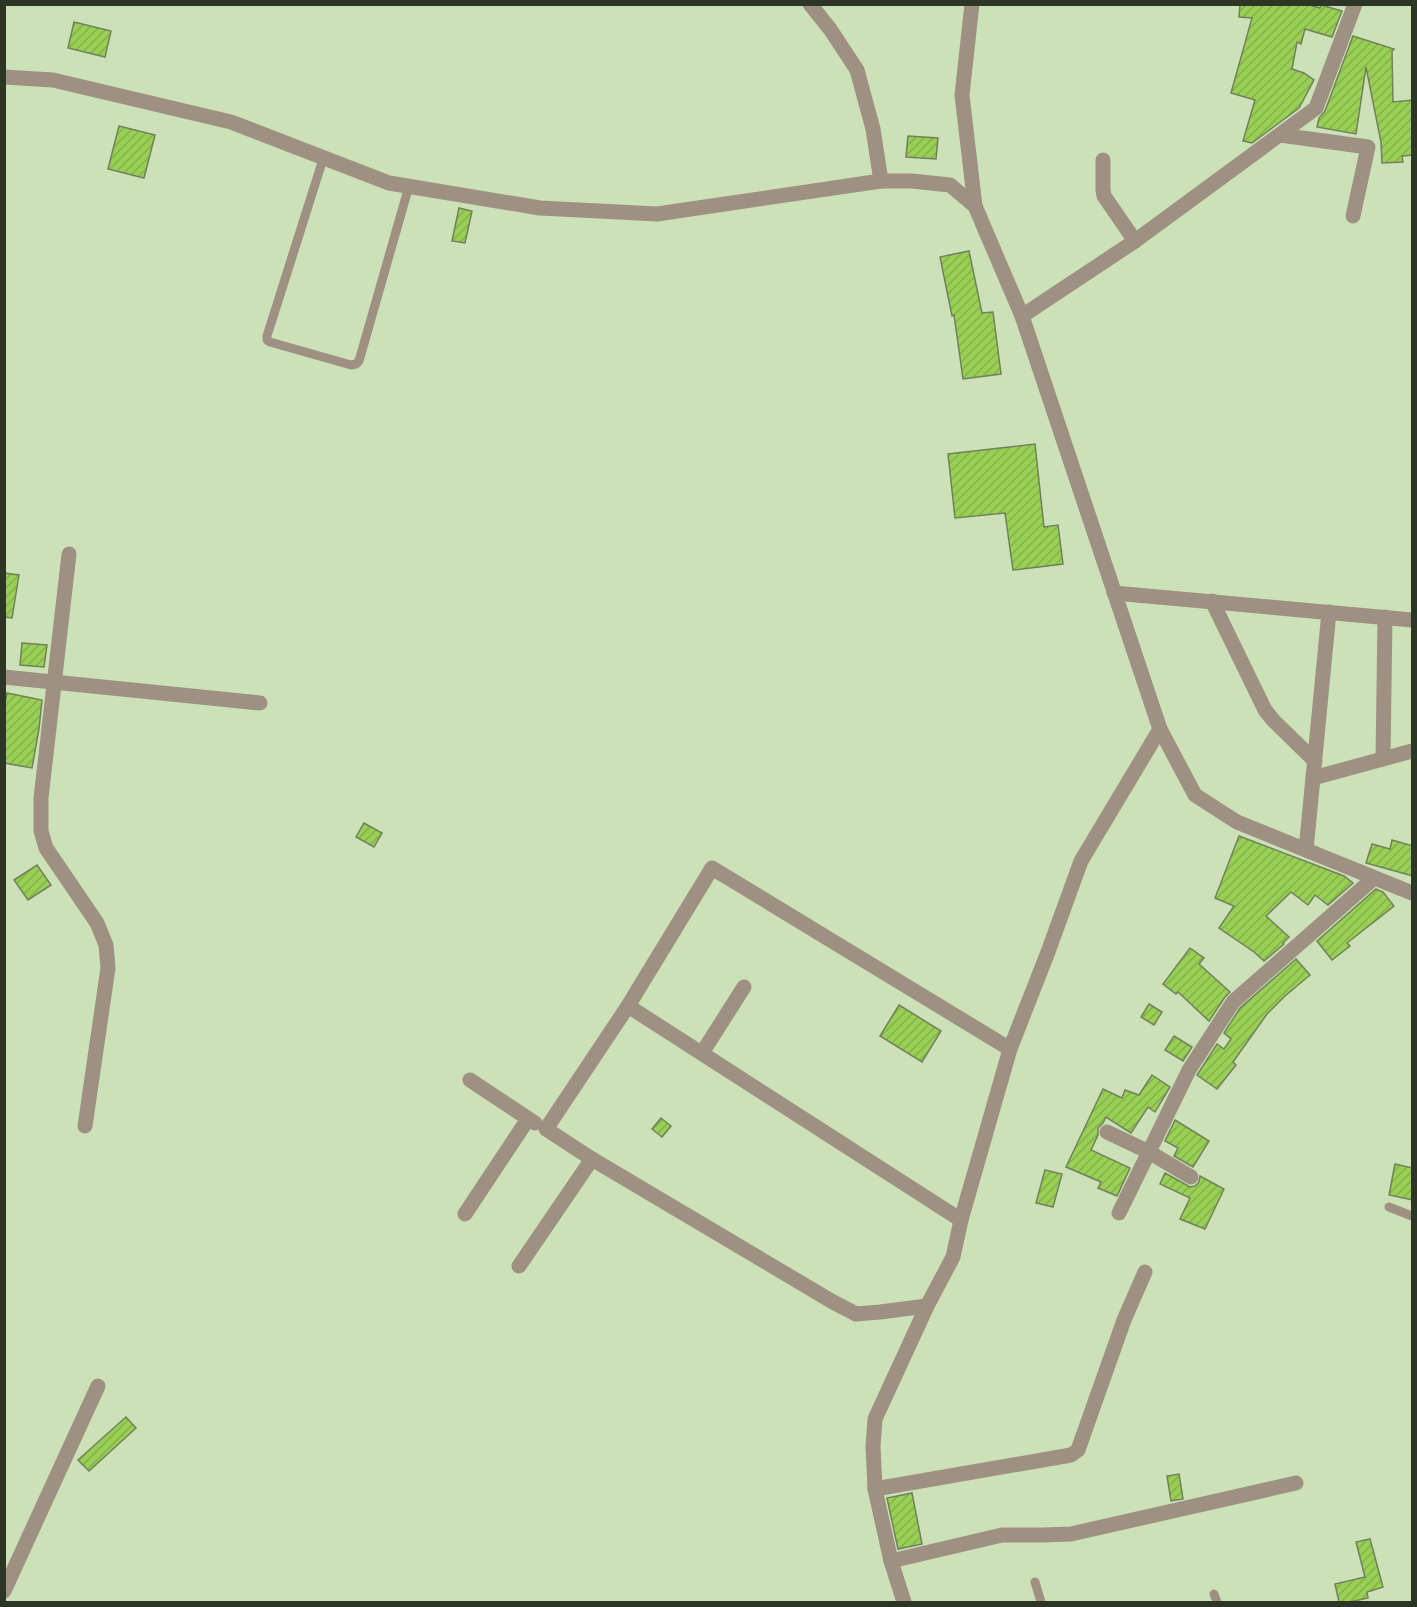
<svg xmlns="http://www.w3.org/2000/svg" width="1417" height="1607" font-family="Signika,sans-serif">
	<style>
		.building { fill: url(#building-hatch); stroke: #6f825c; stroke-width: 1.5 }
		.lines { fill: none; stroke-linecap: round; stroke-linejoin: round }
		.lane { stroke: #9f9182; stroke-width: 9 }
		.street { stroke: #9f9182; stroke-width: 15 }
	</style>
	<defs>
		<pattern id="building-hatch" width="6" height="6" patternUnits="userSpaceOnUse" patternTransform="scale(1.5)"><rect width="6" height="6" fill="#98cf54"/><path d="M-1 1l2-2M0 6l6-6M5 7l2-2" fill="none" stroke="#83b249"/></pattern>
	</defs>
	<rect width="100%" height="100%" fill="#cce1b7"/>
	<!-- building -->
	<g class="building">
		<path d="M1240,4H1306L1320,8L1321,5L1342,11L1332,37L1305,29L1301,44L1297,42L1292,69L1304,73L1314,80L1299,108L1252,143L1243,141L1255,100L1231,93L1252,18L1239,17Z"/>
		<path d="M74,22L111,31L105,57L68,48Z"/>
		<path d="M1353,36L1394,49L1392,51L1393,102L1413,100V155L1402,156L1403,162L1382,163L1381,142L1366,67L1356,134L1317,127L1319,118L1325,111Z"/>
		<path d="M119,126L155,135L144,178L108,169Z"/>
		<path d="M908,136L938,138L936,159L906,157Z"/>
		<path d="M459,208L472,211L465,243L452,241Z"/>
		<path d="M969,251L982,313L993,312L1001,374L963,379L954,315L952,316L940,257Z"/>
		<path d="M1035,444L1044,527L1058,525L1063,564L1013,570L1005,513L955,518L948,454Z"/>
		<path d="M4,573L19,575L12,618L4,617Z"/>
		<path d="M22,643L47,645L44,667L20,665Z"/>
		<path d="M7,693L42,700L39,729L32,768L4,763V707Z"/>
		<path d="M364,823L382,833L374,847L356,837Z"/>
		<path d="M1239,836L1344,876L1353,883L1328,905L1315,895L1308,905L1291,892L1266,916L1289,937L1283,943L1284,944L1264,961L1254,952L1219,928L1234,906L1215,898Z"/>
		<path d="M1392,840L1413,846V876L1366,863L1372,844L1390,849Z"/>
		<path d="M37,865L51,885L28,900L14,880Z"/>
		<path d="M1376,889L1383,892L1394,906L1347,943L1350,946L1332,960L1317,941Z"/>
		<path d="M1190,948L1204,958L1199,964L1230,992L1225,997L1209,1021L1178,992L1176,994L1163,984Z"/>
		<path d="M1296,959L1310,975L1285,996L1267,1014L1233,1062L1236,1065L1217,1089L1197,1075L1217,1044L1224,1049L1231,1039L1224,1033L1240,1008Z"/>
		<path d="M1149,1004L1162,1012L1154,1025L1141,1017Z"/>
		<path d="M899,1005L941,1031L922,1062L880,1036Z"/>
		<path d="M1174,1036L1192,1047L1183,1061L1165,1050Z"/>
		<path d="M1152,1075L1170,1087L1155,1112L1148,1107L1131,1133L1106,1117L1103,1123L1098,1128V1135L1091,1150L1130,1168L1117,1196L1098,1188L1101,1182L1066,1167L1103,1089L1122,1098L1125,1090L1139,1095Z"/>
		<path d="M661,1118L671,1126L662,1137L652,1129Z"/>
		<path d="M1175,1120L1209,1141L1193,1167L1174,1156L1178,1148L1165,1141Z"/>
		<path d="M1395,1164L1413,1168V1200L1389,1195Z"/>
		<path d="M1045,1170L1062,1174L1053,1207L1036,1203Z"/>
		<path d="M1165,1173L1190,1187L1195,1186L1199,1182L1200,1176L1224,1189L1205,1229L1180,1219L1190,1198L1160,1184Z"/>
		<path d="M126,1417L136,1428L89,1471L78,1460Z"/>
		<path d="M1179,1474L1183,1499L1171,1501L1167,1476Z"/>
		<path d="M912,1493L922,1544L898,1549L887,1498Z"/>
		<path d="M1370,1539L1383,1587L1367,1592L1368,1598L1350,1602H1339L1335,1584L1365,1577L1356,1542Z"/>
	</g>
	<g class="lines">
		<!-- lane -->
		<g class="lane">
			<path d="M324,156L267,336V340L270,342L351,365L356,364L359,361L409,186"/>
			<path d="M1389,1207L1412,1216"/>
			<path d="M1035,1582L1041,1602"/>
			<path d="M1214,1594L1217,1602"/>
		</g>
		<!-- street -->
		<g class="street">
			<path d="M810,4L830,29L857,70L873,129L881,181"/>
			<path d="M972,4L962,95L975,206"/>
			<path d="M4,77L53,80L231,122L389,183L540,208L657,214L881,181H912L950,185L975,206L1022,316L1160,729L1195,795L1237,822L1412,893"/>
			<path d="M1280,135L1368,147L1353,216"/>
			<path d="M1103,160V190L1104,196L1135,241"/>
			<path d="M1022,316L1135,241L1316,108L1355,4"/>
			<path d="M69,554L41,798V831L46,848L97,923L106,945L108,968L85,1126"/>
			<path d="M1114,593L1412,620"/>
			<path d="M1212,601L1265,710L1273,720L1315,761"/>
			<path d="M4,677L260,703"/>
			<path d="M1383,759L1385,617"/>
			<path d="M1313,778L1412,751"/>
			<path d="M1306,850L1329,612"/>
			<path d="M628,1006L961,1220"/>
			<path d="M702,1053L744,987"/>
			<path d="M470,1080L535,1123"/>
			<path d="M1107,1132L1149,1152L1191,1177"/>
			<path d="M1119,1213L1189,1070L1233,1002L1374,878"/>
			<path d="M465,1214L528,1119"/>
			<path d="M519,1266L592,1159"/>
			<path d="M927,1306L880,1312L856,1314L833,1302L592,1159L546,1129L628,1006L712,868L1010,1049"/>
			<path d="M875,1489L1071,1455L1078,1450L1124,1320L1145,1272"/>
			<path d="M891,1561L1002,1535H1042L1071,1534L1296,1483"/>
			<path d="M4,1591L98,1386"/>
			<path d="M904,1602L891,1561L875,1489L873,1446L875,1419L927,1306L953,1257L961,1220L1010,1049L1048,952L1081,861L1160,729"/>
		</g>
	</g>
	<!-- border -->
	<rect width="1417" height="1607" fill="none" stroke="#2d3525" stroke-width="12"/>
</svg>
